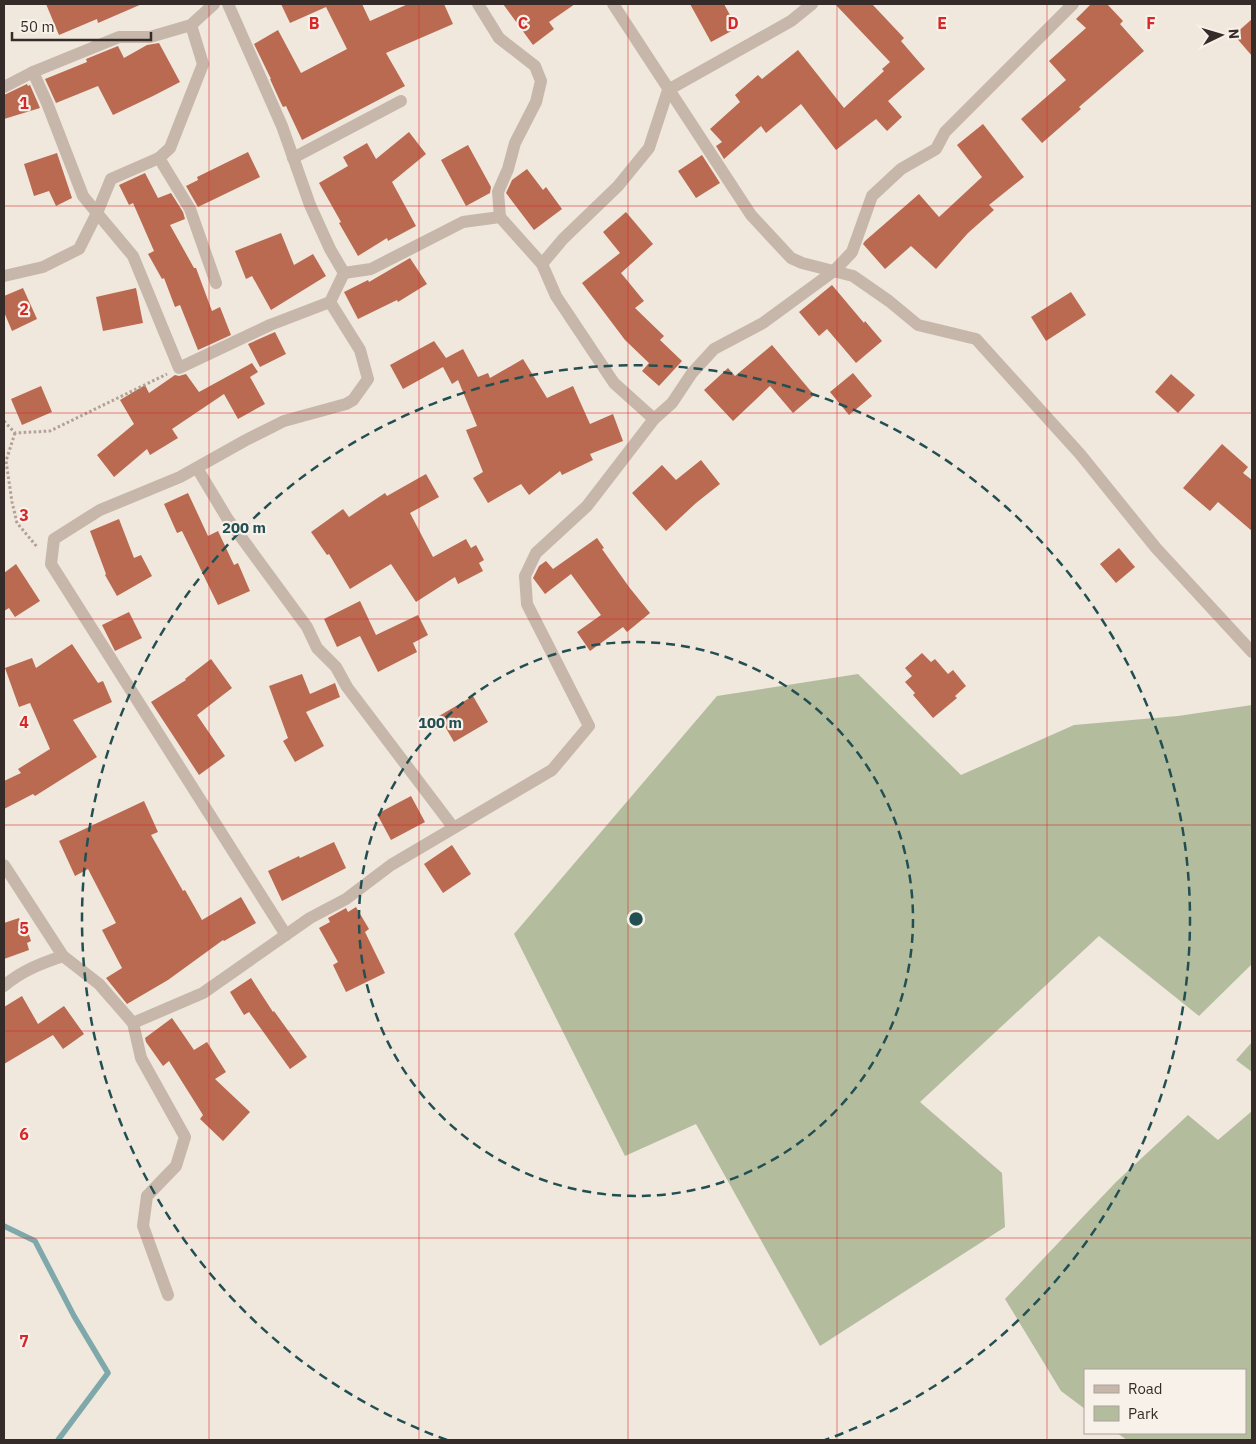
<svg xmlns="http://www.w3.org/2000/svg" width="1256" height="1444" font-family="'IBM Plex Sans',sans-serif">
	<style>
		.green { fill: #b3bd9e }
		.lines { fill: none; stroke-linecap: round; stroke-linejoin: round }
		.stream { stroke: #7ea8aa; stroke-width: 5.5 }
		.building { fill: #ba6a50 }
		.path { stroke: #b2a194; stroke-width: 3; stroke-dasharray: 2.5 2.5; stroke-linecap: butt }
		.minor { stroke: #c6b7aa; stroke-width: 12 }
		.grid { fill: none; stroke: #d62828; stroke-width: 1; stroke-opacity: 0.55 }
		.ring { fill: none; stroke: #224f52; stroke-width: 2.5; stroke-dasharray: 9 6 }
		.grid-label { font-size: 16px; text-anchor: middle; font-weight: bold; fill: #d62828; stroke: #f8f1e9; stroke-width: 4.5; stroke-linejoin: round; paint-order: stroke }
		.centre { fill: #224f52; stroke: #f8f1e9; stroke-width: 2.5 }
		.ring-label { font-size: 15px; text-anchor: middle; font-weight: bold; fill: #224f52; stroke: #f8f1e9; stroke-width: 4.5; stroke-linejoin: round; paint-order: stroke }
	</style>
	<rect width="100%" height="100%" fill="#f0e7dd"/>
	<!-- green -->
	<g class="green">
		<path d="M858,674L961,775L1074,725L1178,716L1252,705V964L1199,1016L1099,936L920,1102L1002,1173L1005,1227L820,1346L696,1124L625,1156L514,934L717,696Z"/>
		<path d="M1252,1042V1072L1236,1060Z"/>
		<path d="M1252,1111V1440H1127L1117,1433H1245V1370H1085V1409L1061,1391L1005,1299L1116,1182L1188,1115L1218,1140Z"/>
	</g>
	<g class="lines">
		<!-- stream -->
		<path class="stream" d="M4,1226L35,1241L74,1316L108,1373L58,1440"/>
	</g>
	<!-- building -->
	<g class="building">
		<path d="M46,4H142L98,23L97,19L59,35Z"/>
		<path d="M281,4H362L370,21L408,4H444L453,24L386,53L405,86L302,140L286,106L283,107L280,101L270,79H271L254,44L278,30L301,73L347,49L326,7L290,23Z"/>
		<path d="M503,4H575L549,22L554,29L533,45Z"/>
		<path d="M690,4H724L737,28L711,42Z"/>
		<path d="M835,4H872L904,38L901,41L925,69L888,101L902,117L887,131L876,119L836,150L801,104L766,133L761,126L724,159L716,146L722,142L710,129L740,102L735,95L758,75L762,79L798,50L844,108L884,71L882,69L890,62Z"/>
		<path d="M1091,4H1107L1123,21L1120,24L1144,51L1079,107L1081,109L1042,143L1021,119L1066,80L1049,61L1086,28L1076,19Z"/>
		<path d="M1252,19V56L1234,35Z"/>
		<path d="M159,43L180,82L153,96L113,115L98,86L56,103L45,79L87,62L86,59L118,46L124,58L147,45Z"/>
		<path d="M27,84L28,86L30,85L40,108L4,119V95Z"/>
		<path d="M983,124L1024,177L989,205L994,210L968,233L936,269L911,246L885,269L863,244L865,241L919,194L939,217L982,177L957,145Z"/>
		<path d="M409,132L426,154L392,182L416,226L388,241L387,238L358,256L339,223L341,222L319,183L348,166L343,157L367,143L376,159Z"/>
		<path d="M468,145L491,187L490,193L466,206L441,160Z"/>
		<path d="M248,152L260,177L198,207L186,186L198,180L197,177Z"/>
		<path d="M57,153L72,198L56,206L49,191L34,196L24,164Z"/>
		<path d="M702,155L720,183L696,198L678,171Z"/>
		<path d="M527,169L543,190L546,187L562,209L534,230L506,193L512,180Z"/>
		<path d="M145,173L158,198L171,193L183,212L185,219L170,225L194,268H196L212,311L220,307L231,335L198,350L180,305L175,307L164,278L162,279L148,254L154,251L133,203L129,205L119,185Z"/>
		<path d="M626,212L653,244L621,273L644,301L635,308L664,336L660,340L682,361L659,386L642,371L649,363L625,340L582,283L620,253L603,232Z"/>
		<path d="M281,233L294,265L313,254L326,276L271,310L252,276L246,279L235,251Z"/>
		<path d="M410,258L427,284L398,302L397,300L358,319L344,292L368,280L369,282Z"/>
		<path d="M832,285L864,323L865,321L882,341L856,363L827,329L819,336L799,312Z"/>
		<path d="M23,288L37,319L12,331L4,312V296Z"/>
		<path d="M136,288L143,323L103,331L96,297Z"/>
		<path d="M1071,292L1086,315L1046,341L1031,317Z"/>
		<path d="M275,332L286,354L260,367L248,344Z"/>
		<path d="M434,341L446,358L463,349L478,377L488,373L490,378L523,359L547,398L573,386L590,424L613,414L623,441L590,454L593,460L562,475L560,471L529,495L521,484L488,503L473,478L483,472L466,430L477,426L458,380L452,384L443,367L403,389L390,365Z"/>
		<path d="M772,345L814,395L793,413L770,386L733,421L704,390L728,368L735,376Z"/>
		<path d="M252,363L258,372L250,377L265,404L238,419L224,394L172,429L178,438L150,455L147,449L114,477L97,455L134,424L120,400L145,385L149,393L175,375L179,376L186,374L199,392Z"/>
		<path d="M853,373L872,396L849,415L830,392Z"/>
		<path d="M1171,374L1195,395L1178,413L1155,392Z"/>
		<path d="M41,386L52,412L22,425L11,399Z"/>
		<path d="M1222,444L1248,467L1243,473L1252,480V531L1218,502L1210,511L1183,488Z"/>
		<path d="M701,460L720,484L696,503L666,531L632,493L662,465L676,480Z"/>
		<path d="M426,474L439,497L410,513L433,557L466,539L471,548L476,545L484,560L479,563L483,571L458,584L455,577L416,602L391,564L350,589L329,554L327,555L311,532L343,509L349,517L385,493L387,496Z"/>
		<path d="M188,493L208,536L218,531L234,565L238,563L250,591L218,605L182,531L177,533L164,504Z"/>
		<path d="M119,519L134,558L141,555L152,576L117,596L105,575L106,574L90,531Z"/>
		<path d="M597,538L604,548L602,549L629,587L650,613L627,632L623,627L590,651L577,632L601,615L571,574L545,594L533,578L539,566L546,561L553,569Z"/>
		<path d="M1119,548L1135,567L1116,583L1100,564Z"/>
		<path d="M16,564L40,601L15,617L9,608L4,611V573Z"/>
		<path d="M360,601L376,635L418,615L428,635L413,643L417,652L378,672L360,636L337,647L324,619Z"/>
		<path d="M129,612L142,638L115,651L102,625Z"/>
		<path d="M72,644L98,683L103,681L112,702L73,720L97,757L35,796L33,794L4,809V781L21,773L18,769L50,749L30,703L19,707L5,668L32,658L36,668Z"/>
		<path d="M922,653L931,662L935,659L948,674L953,670L966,686L955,696L957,698L933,718L913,695L915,693L905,682L912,676L905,668Z"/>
		<path d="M211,659L232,688L197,715L225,756L199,775L151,702L186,680L185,679Z"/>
		<path d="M302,674L310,694L335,683L340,697L306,712L324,746L295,762L283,741L288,738L269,686Z"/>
		<path d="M473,696L488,722L454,742L439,716Z"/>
		<path d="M411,796L425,822L391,840L377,814Z"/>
		<path d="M144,801L158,832L151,835L183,891L185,890L202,920L241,897L256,923L224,941L223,940L168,980L127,1004L106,978L122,968L102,930L116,923L88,869L75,876L59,841Z"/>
		<path d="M334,842L346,868L282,901L268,871L299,856L300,858Z"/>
		<path d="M452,845L471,874L443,893L424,864Z"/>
		<path d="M356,907L369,929L365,932L385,973L346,992L333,965L338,962L319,928L330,922L328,918L346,908L348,912Z"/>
		<path d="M19,918L22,927L26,926L31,941L27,943L29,950L4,959V923Z"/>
		<path d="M251,978L273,1012L274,1011L307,1057L290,1069L249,1012L244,1015L230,992Z"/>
		<path d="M22,996L38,1024L64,1006L84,1034L63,1049L53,1035L4,1064V1007Z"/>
		<path d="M172,1018L194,1050L207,1042L226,1072L215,1079L250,1112L223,1141L200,1119L203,1115L169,1061L163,1066L146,1042L145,1038Z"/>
	</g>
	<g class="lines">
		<!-- path -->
		<g class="path">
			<path d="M4,421L15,433L50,431L167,374"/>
			<path d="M15,433L6,461L12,502L17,523L38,548"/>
		</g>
		<!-- minor -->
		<g class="minor">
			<path d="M228,4L282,126L310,205L330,249L344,273L371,269L463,222L500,217L542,264"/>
			<path d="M478,4L499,38L535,66L541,81L536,102L515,143L508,169L498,192L500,217"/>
			<path d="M613,4L751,215L791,258L802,263L853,276L889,301L918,325L976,339L1080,454L1156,548L1252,652"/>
			<path d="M191,25L203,64L170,148L159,158L111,179L97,213L83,196L47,103L33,72L119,37H150L191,25L214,4"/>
			<path d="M4,87L33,72"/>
			<path d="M159,158L190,209L216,283"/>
			<path d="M293,158L401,101"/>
			<path d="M4,276L43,267L79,249L97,213L133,256L179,368L270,325L330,302L344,273"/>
			<path d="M654,419L614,383L556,296L542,264L563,239L618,186L649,148L668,90L791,21L812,4"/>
			<path d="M197,468L227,518L307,627L317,648L336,667L347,687L453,827"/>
			<path d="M4,865L63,956"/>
			<path d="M286,935L51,564L54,539L100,510L180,477L246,440L284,421L346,404L353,400L368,379L360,350L330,302"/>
			<path d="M4,986C21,971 42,963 63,956L99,984L133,1023L203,993L310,918L346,899L391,865L552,770L589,726L527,604L525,576L536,553L587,506L654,419L672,403L692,373L714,349L763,323L834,271L852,252L872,196L901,169L936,149L945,132L1073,4"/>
			<path d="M133,1023L141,1058L185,1137L176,1166L147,1196L143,1226L168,1295"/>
		</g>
	</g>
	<!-- grid -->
	<path class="grid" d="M209,4V1440M419,4V1440M628,4V1440M837,4V1440M1047,4V1440M4,206H1252M4,413H1252M4,619H1252M4,825H1252M4,1031H1252M4,1238H1252"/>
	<!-- distance rings -->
	<g class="ring">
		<circle cx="636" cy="919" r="277"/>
		<path d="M447 1440A554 554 0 1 1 825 1440"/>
	</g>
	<g class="grid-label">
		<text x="314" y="29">B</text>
		<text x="523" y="29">C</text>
		<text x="733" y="29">D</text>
		<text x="942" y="29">E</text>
		<text x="1151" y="29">F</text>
		<text x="24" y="109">1</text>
		<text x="24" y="315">2</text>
		<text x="24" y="521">3</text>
		<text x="24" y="728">4</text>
		<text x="24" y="934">5</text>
		<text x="24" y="1140">6</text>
		<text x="24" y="1347">7</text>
	</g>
	<circle cx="636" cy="919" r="8" class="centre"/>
	<g class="ring-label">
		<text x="244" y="533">200 m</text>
		<text x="440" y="728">100 m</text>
	</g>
	<!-- border -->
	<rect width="1256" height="1444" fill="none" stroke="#352c29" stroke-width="10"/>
	<!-- legend -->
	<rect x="1084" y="1369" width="162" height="65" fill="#f8f1e9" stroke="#aaa29c"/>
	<rect x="1094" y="1385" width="25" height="8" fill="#c6b7aa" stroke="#aaa29c"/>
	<text x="1128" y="1394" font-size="15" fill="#352c29">Road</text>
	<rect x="1094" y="1406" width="25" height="15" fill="#b3bd9e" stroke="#aaa29c"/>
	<text x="1128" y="1419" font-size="15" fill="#352c29">Park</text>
	<!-- north arrow -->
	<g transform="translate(1221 35) rotate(85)" stroke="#f8f1e9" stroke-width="4" paint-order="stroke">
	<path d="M0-4L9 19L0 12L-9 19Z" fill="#352c29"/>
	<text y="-8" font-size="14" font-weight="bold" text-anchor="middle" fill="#352c29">N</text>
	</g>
	<!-- scale -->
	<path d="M12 32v8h139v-8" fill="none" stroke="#352c29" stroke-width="2.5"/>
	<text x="20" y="32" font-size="15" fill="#352c29" stroke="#f8f1e9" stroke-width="4" paint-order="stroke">50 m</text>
</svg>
